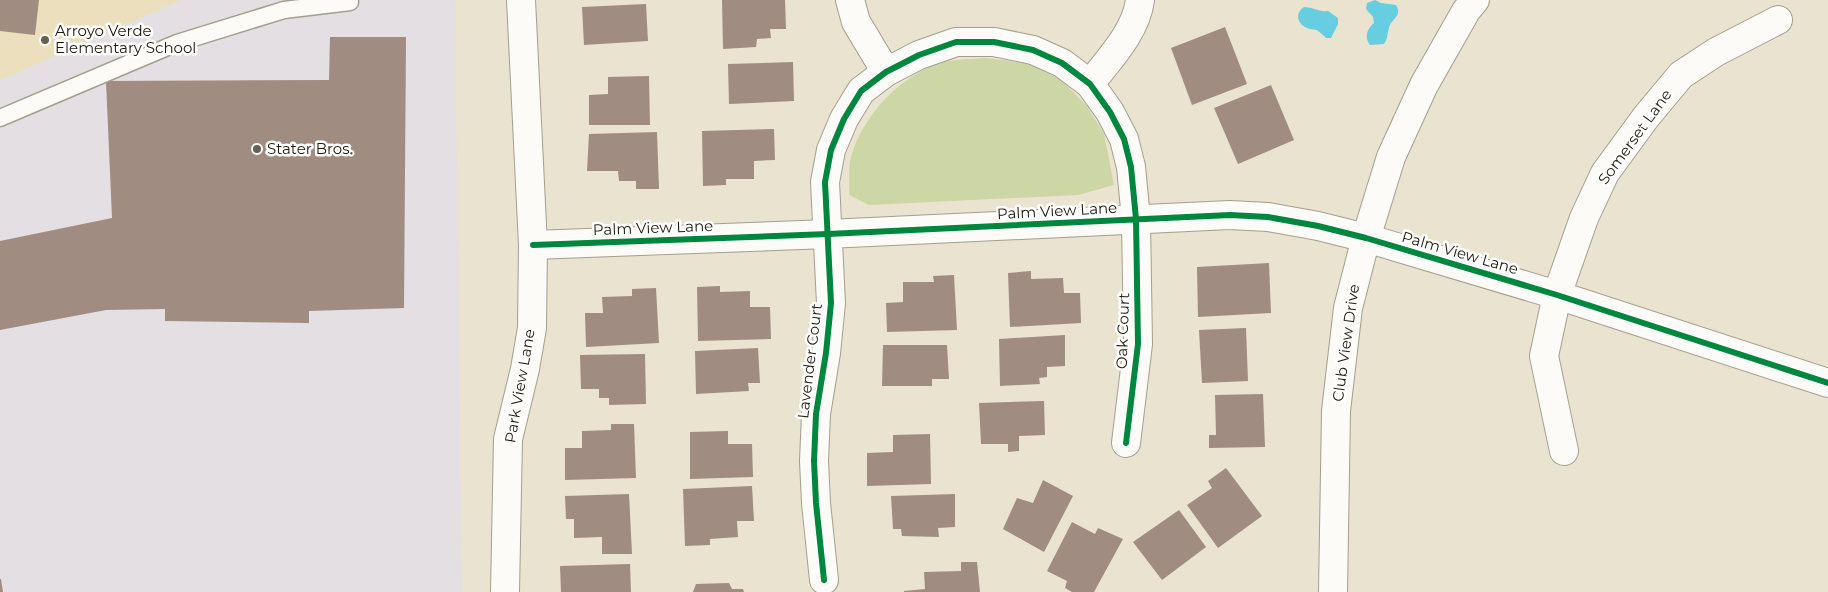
<svg xmlns="http://www.w3.org/2000/svg" width="1828" height="592" font-family="Montserrat,sans-serif">
	<style>
		.commercial { fill: #e3dfe2 }
		.built { fill: #ebdfbe }
		.green { fill: #cdd7a6 }
		.water { fill: #67cde0 }
		.building { fill: #a18c81 }
		.lines { fill: none; stroke-linecap: round; stroke-linejoin: round }
		.lane-casing { stroke: #a49e8f; stroke-width: 19 }
		.street-casing { stroke: #a49e8f; stroke-width: 30 }
		.secondary-casing { stroke: #a49e8f; stroke-width: 30 }
		.lane { stroke: #fcfbf8; stroke-width: 16 }
		.street { stroke: #fcfbf8; stroke-width: 28 }
		.secondary { stroke: #fcfbf8; stroke-width: 28 }
		.cycleway-casing { stroke: #fff; stroke-width: 9 }
		.cycleway { stroke: #00873e; stroke-width: 6 }
		.poi-dot { fill: #656050; stroke: #fff; stroke-width: 2 }
		.labels { text-anchor: middle; stroke-width: 5; stroke-linejoin: round; paint-order: stroke }
		.poi-label { font-size: 15px; fill: #1d190c; stroke: #fff; text-anchor: start }
		.street-label { font-size: 15px; fill: #1d190c; stroke: #fff }
	</style>
	<rect width="100%" height="100%" fill="#eae3cf"/>
	<!-- commercial -->
	<path class="commercial" d="M181,0H455L462,592H0V80Z"/>
	<!-- built -->
	<path class="built" d="M0,0H181L0,80Z"/>
	<!-- green -->
	<path class="green" d="M986,58L1026,63L1061,80L1086,105L1104,134L1114,185L1078,195L869,205L849,195C850,184 848,168 851,157C863,115 901,74 944,62C956,59 972,59 986,58Z"/>
	<!-- water -->
	<g class="water">
		<path d="M1375,0L1381,3L1396,5C1403,17 1391,18 1389,28C1387,34 1388,38 1384,44L1370,45C1364,37 1367,29 1374,23L1373,17L1366,9L1367,3Z"/>
		<path d="M1304,7C1313,7 1317,12 1328,11L1338,18V24L1331,38H1326C1323,35 1320,32 1317,30C1312,29 1308,29 1305,27C1296,22 1296,12 1304,7Z"/>
	</g>
	<!-- building -->
	<g class="building">
		<path d="M0,0H39L35,35L0,31Z"/>
		<path d="M722,0H785L786,29H770L771,38L757,39L756,47L723,49Z"/>
		<path d="M646,4L648,41L584,45L582,7Z"/>
		<path d="M1225,27L1247,84L1192,105L1171,48Z"/>
		<path d="M330,37H406L404,308L309,311V323L165,321V309L106,310L0,330V241L112,218L106,81L329,80Z"/>
		<path d="M793,62L794,101L729,104L728,64Z"/>
		<path d="M649,76L650,125H589V95L608,94V77Z"/>
		<path d="M1271,85L1294,140L1238,164L1214,108Z"/>
		<path d="M774,129L775,160L754,161V179H726V185L703,186L702,131Z"/>
		<path d="M657,132L659,189H636V181H619L618,171H587L589,134Z"/>
		<path d="M1269,263L1271,313L1198,317L1197,267Z"/>
		<path d="M1031,271V279L1063,278L1064,293H1080L1081,323L1010,327L1008,273Z"/>
		<path d="M954,275L957,330L887,332L886,303L903,302V282H934L933,276Z"/>
		<path d="M720,286V292L750,291V307H770L771,339L698,341L697,287Z"/>
		<path d="M656,288L659,343L586,347L585,313H603L602,297L632,296V289Z"/>
		<path d="M1246,328L1248,381L1202,383L1199,330Z"/>
		<path d="M1065,335V366L1047,367V377L1039,378L1040,384L1000,386L999,339Z"/>
		<path d="M883,345H947L949,379H932V386H882Z"/>
		<path d="M758,348L760,383H748L749,391L696,394L695,351Z"/>
		<path d="M645,354L646,404L609,405V398H599V389H581L580,355Z"/>
		<path d="M1263,394L1265,447L1209,448V435H1216L1215,395Z"/>
		<path d="M1044,401L1045,435L1019,436V451L1008,452V444H981L979,403Z"/>
		<path d="M611,424H634L636,478L565,480V448H582V431L611,430Z"/>
		<path d="M728,431V444H752L753,477L690,479V432Z"/>
		<path d="M930,434L931,484L867,486V453L893,452V435Z"/>
		<path d="M1226,468L1262,516L1218,548L1187,505L1212,488L1208,481Z"/>
		<path d="M1043,480L1073,496L1044,552L1003,529L1017,498L1033,503Z"/>
		<path d="M752,486L754,521H737L738,537L710,539V545L685,546L683,489Z"/>
		<path d="M629,494L632,554H602V537L574,538V519H566L565,496Z"/>
		<path d="M955,494V527L938,528L939,537L902,536L901,529H893L891,496Z"/>
		<path d="M1179,510L1206,547L1162,580L1133,542Z"/>
		<path d="M1072,522L1095,534L1098,528L1123,539L1094,592H1072L1065,588L1067,581L1047,571Z"/>
		<path d="M961,562H977L980,592H904V591L925,589L924,572L961,571Z"/>
		<path d="M630,564L631,592H561L560,566Z"/>
		<path d="M0,579H1L3,592H0Z"/>
		<path d="M729,583L732,589H743L744,592H693L696,584Z"/>
	</g>
	<g class="lines">
		<!-- lane casing -->
		<g class="lane-casing">
			<path id="lane" d="M0,118L177,43L284,10L350,2"/>
		</g>
		<!-- street casing -->
		<g class="street-casing">
			<g id="street">
				<path d="M850,0L856,22L886,72"/>
				<path d="M1090,84C1109,59 1136,32 1140,0"/>
				<path d="M533,245L828,234L1230,215L1268,217L1318,226L1366,238L1557,295L1828,383"/>
				<path d="M1564,451L1544,356L1557,295L1584,218L1605,173L1646,117L1681,75L1716,52L1778,20"/>
				<path d="M824,580L816,503L814,461L816,414L826,353L831,303L825,182L831,150L844,119L861,91L886,72L919,55L956,42H994L1033,50L1062,63L1090,84L1110,112L1124,139L1131,167L1136,219L1138,344L1126,443"/>
				<path d="M505,592L508,439L525,369L532,328L533,245L521,0"/>
			</g>
		</g>
		<!-- secondary casing -->
		<g class="secondary-casing">
			<path id="secondary" d="M1333,592L1336,411L1348,308L1366,238L1391,157L1424,85L1466,11L1475,0"/>
		</g>
		<!-- lane -->
		<use href="#lane" class="lane"/>
		<!-- street -->
		<use href="#street" class="street"/>
		<!-- secondary -->
		<use href="#secondary" class="secondary"/>
		<!-- cycleway casing -->
		<g class="cycleway-casing">
			<g id="cycleway">
				<path d="M533,245L828,234L1230,215L1268,217L1318,226L1366,238L1557,295L1828,383"/>
				<path d="M824,580L816,503L814,461L816,414L826,353L831,303L825,182L831,150L844,119L861,91L886,72L919,55L956,42H994L1033,50L1062,63L1090,84L1110,112L1124,139L1131,167L1136,219L1138,344L1126,443"/>
			</g>
		</g>
		<!-- cycleway -->
		<use href="#cycleway" class="cycleway"/>
	</g>
	<!-- markers -->
	<g class="poi-dot">
		<circle cx="45" cy="40" r="5"/>
		<circle cx="257" cy="149" r="5"/>
	</g>
	<g class="labels">
		<!-- poi labels -->
		<g class="poi-label">
			<text x="55" y="36">Arroyo Verde<tspan x="55" dy="17">Elementary School</tspan></text>
			<text x="267" y="154">Stater Bros.</text>
		</g>
		<!-- street labels -->
		<g class="street-label">
			<text transform="translate(1635 137) rotate(-54)" y="5">Somerset Lane</text>
			<text transform="translate(1057 211) rotate(-3)" y="5">Palm View Lane</text>
			<text transform="translate(653 228) rotate(-2)" y="5">Palm View Lane</text>
			<text transform="translate(1460 253) rotate(16)" y="5">Palm View Lane</text>
			<text transform="translate(1123 331) rotate(-88)" y="5">Oak Court</text>
			<text transform="translate(1346 343) rotate(-82)" y="5">Club View Drive</text>
			<text transform="translate(810 361) rotate(-83)" y="5">Lavender Court</text>
			<text transform="translate(520 386) rotate(-80)" y="5">Park View Lane</text>
		</g>
	</g>
</svg>
